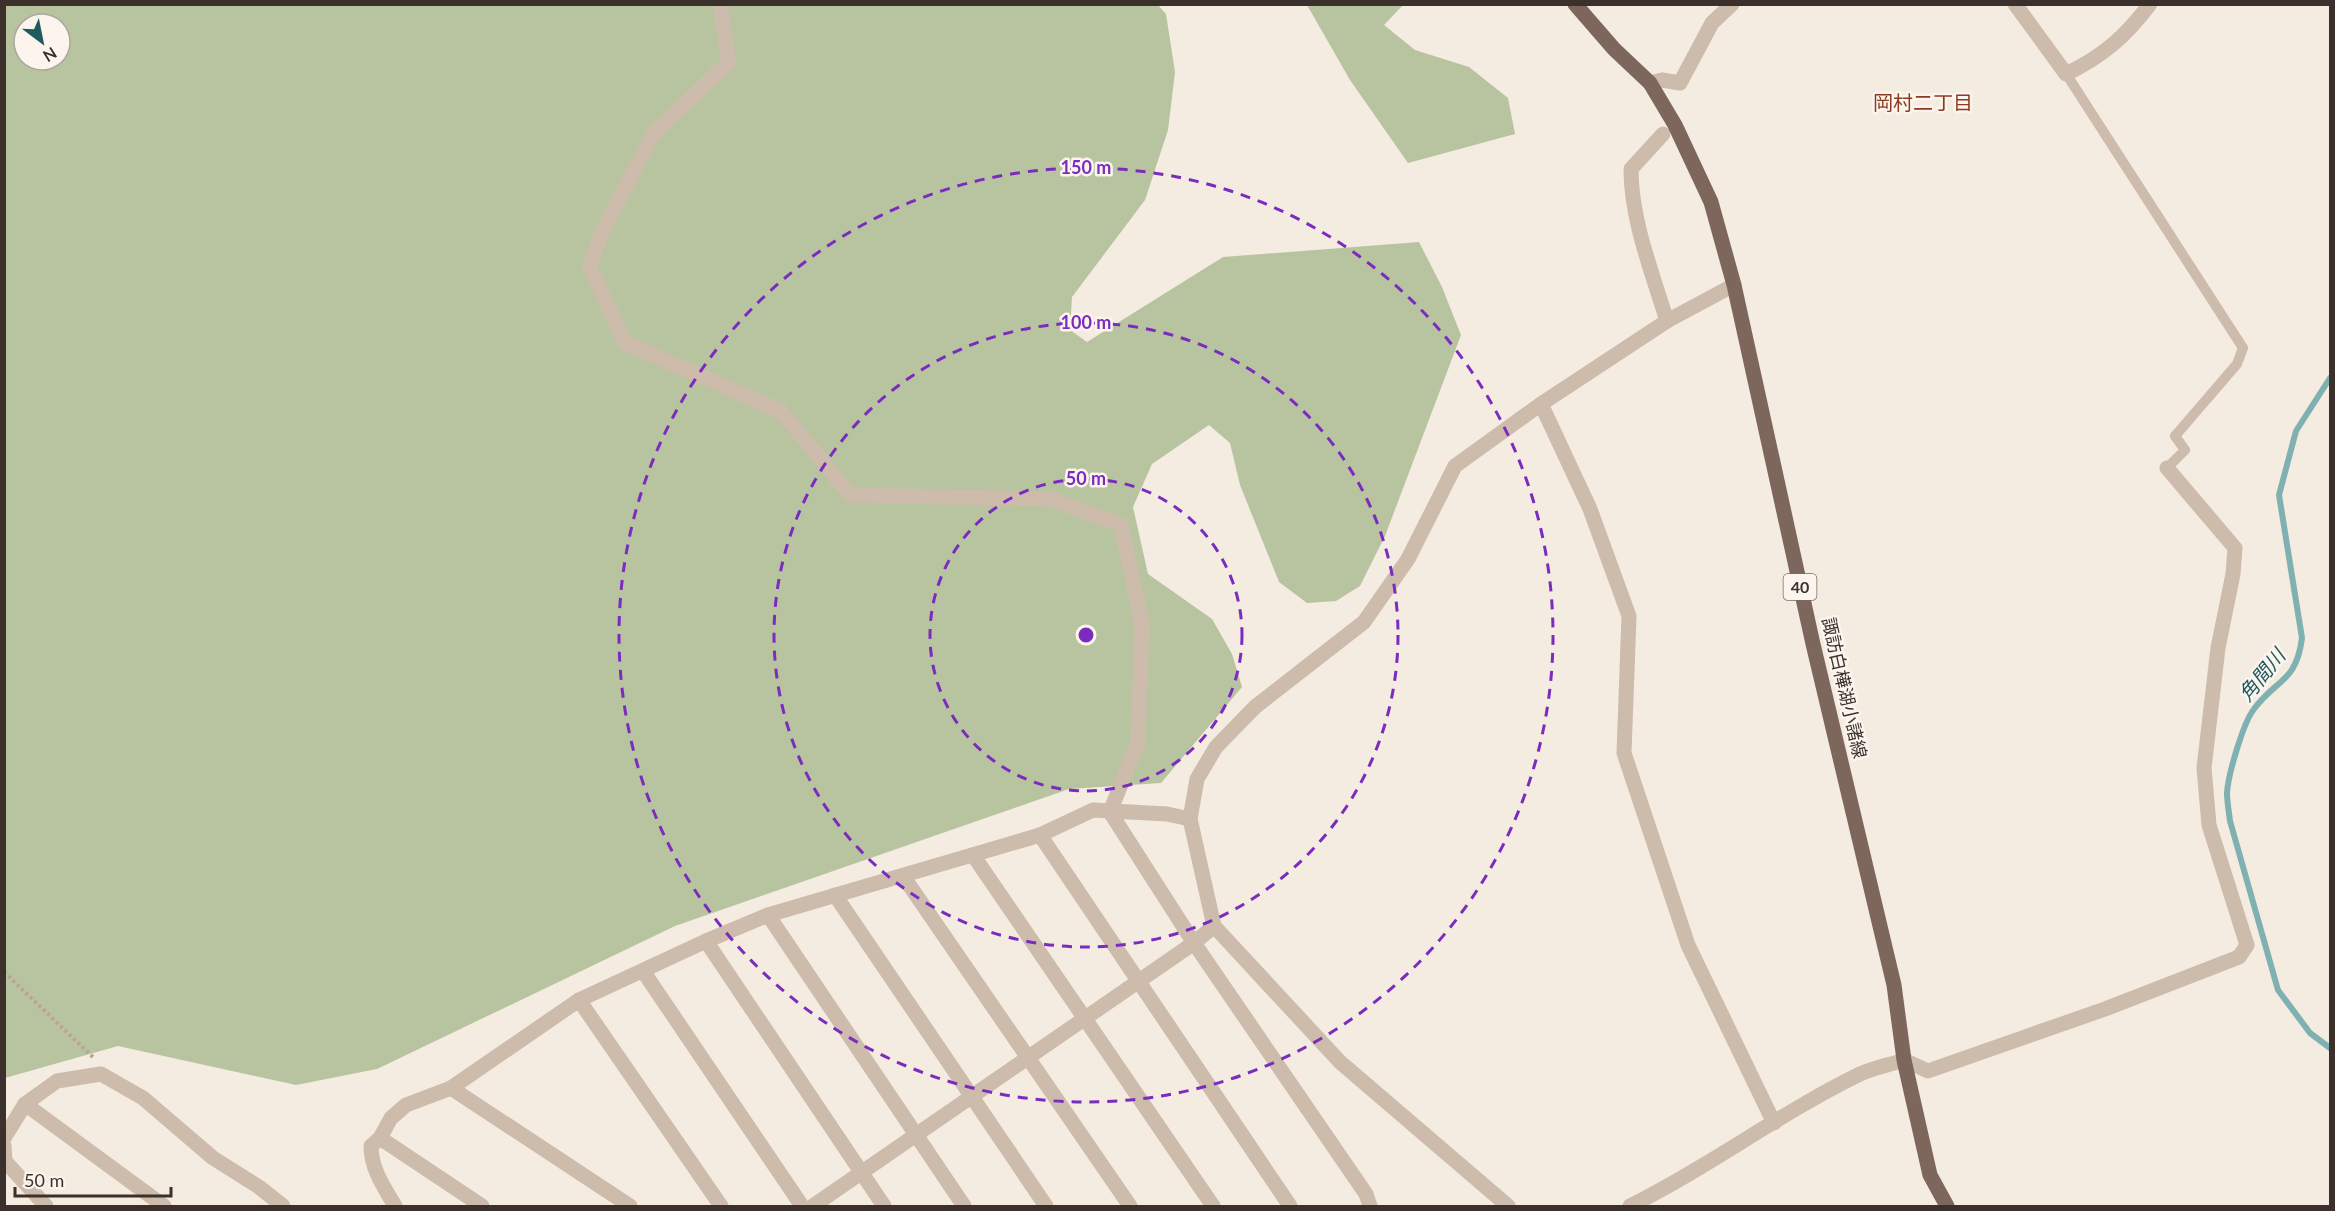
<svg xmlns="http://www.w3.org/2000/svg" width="2335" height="1211" font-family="Lato,'Noto Sans JP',sans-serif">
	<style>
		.green { fill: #b8c4a0; fill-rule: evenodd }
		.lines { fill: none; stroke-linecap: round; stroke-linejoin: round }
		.stream { stroke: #7fb0b2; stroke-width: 6 }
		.path { stroke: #b9a596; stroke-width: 4; stroke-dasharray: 3 3; stroke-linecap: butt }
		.service { stroke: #cdbbac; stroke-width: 10 }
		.minor { stroke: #cdbbac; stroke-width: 15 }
		.primary { stroke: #7d675c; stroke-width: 15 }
		.ring { fill: none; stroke: #7b2cbf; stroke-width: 3; stroke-dasharray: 10 8 }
		.labels { text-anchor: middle; stroke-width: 5; stroke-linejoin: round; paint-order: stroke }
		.shield { fill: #fbf5ee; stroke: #756b66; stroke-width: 1.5 }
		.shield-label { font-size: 16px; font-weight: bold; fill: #3b302b }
		.street-label { font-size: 18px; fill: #3b302b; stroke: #fbf5ee }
		.neighbourhood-label { font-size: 20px; fill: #8c3b22; stroke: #fbf5ee }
		.water-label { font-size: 20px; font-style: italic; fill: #1f5a5e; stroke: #fbf5ee }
		.centre { fill: #7b2cbf; stroke: #fbf5ee; stroke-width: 3 }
		.ring-label { font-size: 18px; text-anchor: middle; font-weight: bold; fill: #7b2cbf; stroke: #fbf5ee; stroke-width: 5; stroke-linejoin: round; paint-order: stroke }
	</style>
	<rect width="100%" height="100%" fill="#f4ebe1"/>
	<!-- green -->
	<g class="green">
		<path d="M5,5H1158L1166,14L1175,72L1168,130L1145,200L1072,297L1070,330L1087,342L1223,257L1419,242L1442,287L1461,335L1385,536L1360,586L1336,601L1307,603L1279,582L1240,485L1230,443L1209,425L1152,464L1133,507L1148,574L1212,619L1232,654L1242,687L1161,783L1069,789L675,926L377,1069L296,1085L118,1046L5,1078ZM24,24H60V60H24Z"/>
		<path d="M1307,5H1403L1384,25L1415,50L1469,67L1508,98L1515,134L1408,163L1350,80Z"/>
	</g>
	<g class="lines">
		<!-- stream -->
		<path class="stream" d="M2330,378L2296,431L2279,495L2302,638C2296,683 2277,678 2254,709C2243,723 2228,775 2227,793C2227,802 2229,812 2230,821L2278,990L2310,1033L2330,1048"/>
		<!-- path -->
		<path class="path" d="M4,972L95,1059"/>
		<!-- service -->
		<path class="service" d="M2063,69L2243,348L2237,364L2175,436L2185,450L2167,468"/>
		<!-- minor -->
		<g class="minor">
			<path d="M720,4L729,62L653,134L600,236L590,268L625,343L781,411L850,495L1051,499L1121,525L1142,624L1138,742L1110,812L1194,943L1366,1194L1370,1206"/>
			<path d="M2015,4L2066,74C2103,56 2125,37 2150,4"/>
			<path d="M1650,83L1662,80L1680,83L1712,23L1732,4"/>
			<path d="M1663,134L1631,169C1631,220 1652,272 1667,321"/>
			<path d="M1541,404L1590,509L1629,616L1624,753L1688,945L1774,1123"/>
			<path d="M1040,835L1290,1206"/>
			<path d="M973,855L1213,1206"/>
			<path d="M903,876L1130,1206"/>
			<path d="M835,895L1046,1206"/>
			<path d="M768,915L964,1206"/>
			<path d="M706,941L884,1206"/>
			<path d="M643,971L802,1206"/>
			<path d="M579,1000L721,1206"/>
			<path d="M451,1088L630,1206"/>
			<path d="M25,1104L164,1206"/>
			<path d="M4,1138L25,1104L57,1081L101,1074L143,1098L213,1158L259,1187L283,1206"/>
			<path d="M380,1138L482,1206"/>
			<path d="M4,1146L5,1161L46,1206"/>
			<path d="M395,1206C384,1187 371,1169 371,1146L380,1138L391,1118L406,1105L451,1088L579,1000L706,941L768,915L1040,835L1093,810L1167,814L1190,819"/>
			<path d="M813,1206L1194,943L1214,926"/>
			<path d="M1508,1206L1340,1062L1214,926L1190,819L1197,779L1216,747L1255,707L1364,622L1408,559L1455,466L1541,404L1667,321L1734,285"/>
			<path d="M1630,1206C1709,1167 1780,1113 1860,1074C1873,1068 1889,1065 1904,1060L1928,1071L2105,1009L2239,957L2247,945L2209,825L2204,768L2218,648L2233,574L2235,548L2167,468"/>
		</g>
		<!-- primary -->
		<path class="primary" d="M1575,4L1614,49L1650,83L1675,125L1711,202L1734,285L1813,644L1894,985L1904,1060L1930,1175L1947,1206"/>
	</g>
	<!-- distance rings -->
	<g class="ring">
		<circle cx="1086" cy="635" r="156"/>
		<circle cx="1086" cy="635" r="312"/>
		<circle cx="1086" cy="635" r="467"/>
	</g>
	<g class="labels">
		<!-- shield labels -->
		<rect class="shield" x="1783.5" y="574" width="33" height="26" rx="4.5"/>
		<g class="shield-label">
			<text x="1800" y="593">40</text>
		</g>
		<!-- street labels -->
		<g class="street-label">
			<text transform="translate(1844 688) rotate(77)" y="6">諏訪白樺湖小諸線</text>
		</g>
		<!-- neighbourhood labels -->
		<g class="neighbourhood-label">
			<text x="1923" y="110">岡村二丁目</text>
		</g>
		<!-- water labels -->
		<g class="water-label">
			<text transform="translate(2262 675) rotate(-51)" y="7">角間川</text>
		</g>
	</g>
	<circle cx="1086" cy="635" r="9" class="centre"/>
	<g class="ring-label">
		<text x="1086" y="174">150 m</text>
		<text x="1086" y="329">100 m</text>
		<text x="1086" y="485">50 m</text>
	</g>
	<!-- border -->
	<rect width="2335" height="1211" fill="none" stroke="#3b302b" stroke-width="12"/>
	<!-- north arrow -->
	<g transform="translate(42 42) rotate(148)"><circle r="28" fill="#fbf5ee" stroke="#aea6a0" stroke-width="1.5"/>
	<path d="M0-4.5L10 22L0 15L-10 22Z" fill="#1f5a5e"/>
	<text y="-9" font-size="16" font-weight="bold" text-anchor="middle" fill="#3b302b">N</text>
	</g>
	<!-- scale -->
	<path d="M15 1187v9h156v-9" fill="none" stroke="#3b302b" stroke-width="3"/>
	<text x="24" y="1187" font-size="18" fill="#3b302b" stroke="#fbf5ee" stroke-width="4.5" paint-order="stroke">50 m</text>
</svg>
